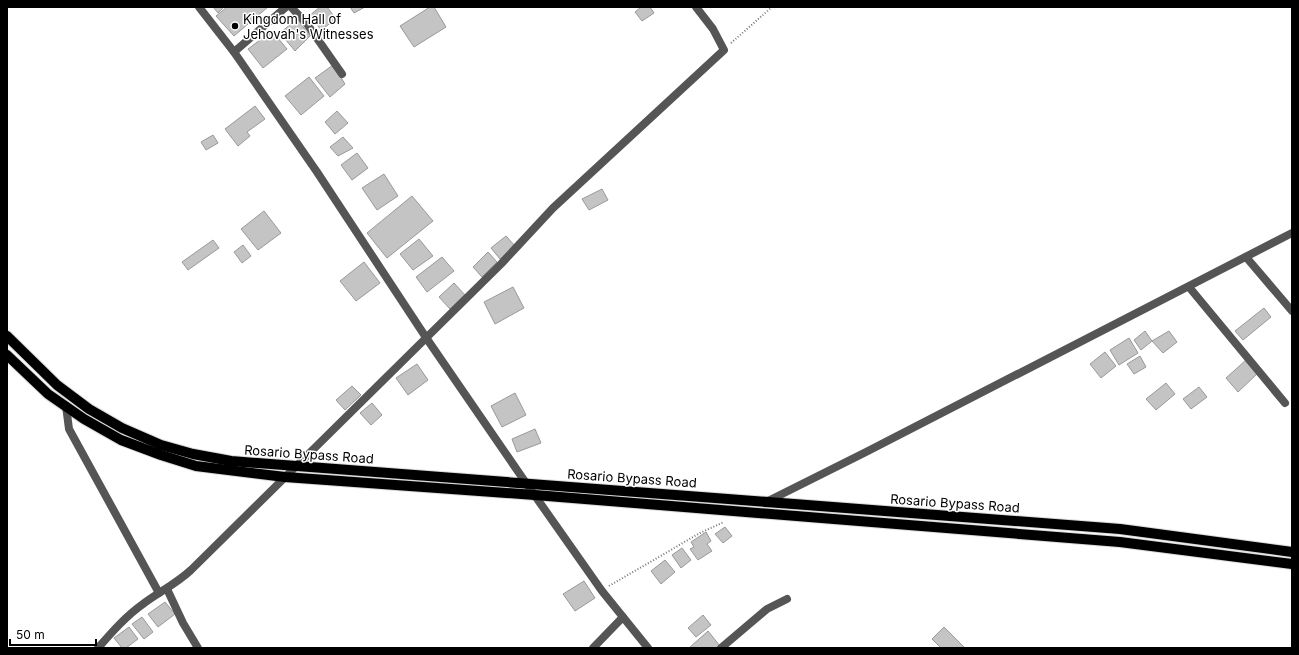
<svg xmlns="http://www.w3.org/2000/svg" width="1299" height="655" font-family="Inter,sans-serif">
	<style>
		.building { fill: #c4c4c4; stroke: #999 }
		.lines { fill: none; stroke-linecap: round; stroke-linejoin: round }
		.primary-casing { stroke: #dbdbdb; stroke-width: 12 }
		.path { stroke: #777; stroke-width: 2; stroke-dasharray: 1 2; stroke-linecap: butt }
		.minor { stroke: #555; stroke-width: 8 }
		.tertiary { stroke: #555; stroke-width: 8 }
		.primary { stroke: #000; stroke-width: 10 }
		.poi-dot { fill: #000; stroke: #fff; stroke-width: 1.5 }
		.labels { text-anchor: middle; stroke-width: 3; stroke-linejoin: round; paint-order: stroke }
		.poi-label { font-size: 13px; fill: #000; stroke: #fff; text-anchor: start }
		.street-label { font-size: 13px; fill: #000; stroke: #fff }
	</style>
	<rect width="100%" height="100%" fill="#fff"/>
	<!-- building -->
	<g class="building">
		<path d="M213,7H224L218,13Z"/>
		<path d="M227,7H268L234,36L216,16Z"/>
		<path d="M320,7H327L336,19L321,30L310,15Z"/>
		<path d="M350,7H365L354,13Z"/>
		<path d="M430,7H434L446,27L414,47L400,26Z"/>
		<path d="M641,7H650L654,13L642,21L635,12Z"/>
		<path d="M297,19L310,36L295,51L280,33Z"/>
		<path d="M272,31L287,49L263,68L248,49Z"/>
		<path d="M333,65L345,84L330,97L315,78Z"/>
		<path d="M309,77L324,96L301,115L285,96Z"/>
		<path d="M255,106L265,119L247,132L250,136L238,146L225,129Z"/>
		<path d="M337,111L348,123L335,134L325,122Z"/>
		<path d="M213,135L218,143L206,150L201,142Z"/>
		<path d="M343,137L353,148L338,156L330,147Z"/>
		<path d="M357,153L368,168L352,180L341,165Z"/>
		<path d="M384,174L398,196L377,210L362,188Z"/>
		<path d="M602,189L608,200L589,210L582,199Z"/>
		<path d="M412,196L433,221L387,258L367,233Z"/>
		<path d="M264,211L281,233L258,250L241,229Z"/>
		<path d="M506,236L515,246L500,259L491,248Z"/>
		<path d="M419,239L433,256L413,270L400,254Z"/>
		<path d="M213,240L219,248L188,270L182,262Z"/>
		<path d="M243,245L251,256L242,263L234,252Z"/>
		<path d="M488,252L497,262L482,277L473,267Z"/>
		<path d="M442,257L454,271L427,292L416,277Z"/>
		<path d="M364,262L380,283L356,301L340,281Z"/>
		<path d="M454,283L465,295L450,309L439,297Z"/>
		<path d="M513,287L524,308L495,324L484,302Z"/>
		<path d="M1264,308L1271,317L1243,340L1235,331Z"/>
		<path d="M1145,331L1152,341L1141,350L1134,340Z"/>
		<path d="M1169,331L1177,342L1163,353L1152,341Z"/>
		<path d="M1129,338L1138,353L1119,365L1110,350Z"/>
		<path d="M1105,352L1116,366L1101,378L1090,364Z"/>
		<path d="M1140,356L1146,367L1134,374L1127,364Z"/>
		<path d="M1246,360L1258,373L1238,392L1226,378Z"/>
		<path d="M417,364L428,380L408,395L396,378Z"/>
		<path d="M1166,383L1175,394L1156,410L1146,399Z"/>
		<path d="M352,386L361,395L345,410L336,400Z"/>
		<path d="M1199,387L1207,397L1191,409L1183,399Z"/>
		<path d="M515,393L526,415L502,427L491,406Z"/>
		<path d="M372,403L382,415L371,425L360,413Z"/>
		<path d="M535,429L541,443L517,452L512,439Z"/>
		<path d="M725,527L732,536L723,543L715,534Z"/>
		<path d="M706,532L711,541L707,544L712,551L698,560L690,549L694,547L691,542Z"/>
		<path d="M682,548L691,560L681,568L672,555Z"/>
		<path d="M665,560L675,572L661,584L651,571Z"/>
		<path d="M584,581L595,598L575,611L563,594Z"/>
		<path d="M165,602L175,614L158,627L148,614Z"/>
		<path d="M703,615L711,625L696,637L688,628Z"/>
		<path d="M142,617L153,632L144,639L132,624Z"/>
		<path d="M129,627L138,639L126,648H122L114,638Z"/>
		<path d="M944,627L965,648H941L932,639Z"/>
		<path d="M708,631L720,646L718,648H689Z"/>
	</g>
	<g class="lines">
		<!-- primary casing -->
		<g class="primary-casing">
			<g id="primary">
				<path d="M7,336L57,385L89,409L122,428L161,445L193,454L231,461L1120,529L1292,552"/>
				<path d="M7,355L48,394L84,419L121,440L161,455L196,466L285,477L535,495L1120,542L1292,564"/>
			</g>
		</g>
		<!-- path -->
		<g class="path">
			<path d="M731,43L772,7"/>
			<path d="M609,586L700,533L724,522"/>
		</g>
		<!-- minor -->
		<g class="minor">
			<path d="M291,7L307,24L342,74"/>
			<path d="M234,52L286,7"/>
			<path d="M1246,257L1292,311"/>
			<path d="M1189,287L1285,403"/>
			<path d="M66,406L69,429L159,593"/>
			<path d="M766,502L866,452L1292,233"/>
			<path d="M167,589L183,623L198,648"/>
			<path d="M98,648C112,632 126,616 143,604C159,592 176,584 191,570L501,264L553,208L724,50L713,29L696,7"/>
			<path d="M593,648L623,617"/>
			<path d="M721,648L767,609L787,599"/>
		</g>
		<!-- tertiary -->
		<path class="tertiary" d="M199,7L234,52L317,172L427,339L526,483L602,591L648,648"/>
		<!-- primary -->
		<use href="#primary" class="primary"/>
	</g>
	<!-- markers -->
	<circle class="poi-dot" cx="235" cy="26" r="4"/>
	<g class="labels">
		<!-- poi labels -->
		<g class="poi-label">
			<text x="243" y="24">Kingdom Hall of<tspan x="243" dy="15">Jehovah's Witnesses</tspan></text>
		</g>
		<!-- street labels -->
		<g class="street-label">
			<text transform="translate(309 454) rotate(4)" y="5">Rosario Bypass Road</text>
			<text transform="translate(632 478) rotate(4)" y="5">Rosario Bypass Road</text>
			<text transform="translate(955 503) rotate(4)" y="5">Rosario Bypass Road</text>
		</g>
	</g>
	<!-- border -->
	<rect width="1299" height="655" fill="none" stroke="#000000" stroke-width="16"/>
	<!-- scale -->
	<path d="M10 639v6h86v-6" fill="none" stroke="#000000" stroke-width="2"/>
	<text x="16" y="639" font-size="12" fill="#000000" stroke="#ffffff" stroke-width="3" paint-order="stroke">50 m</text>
</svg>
